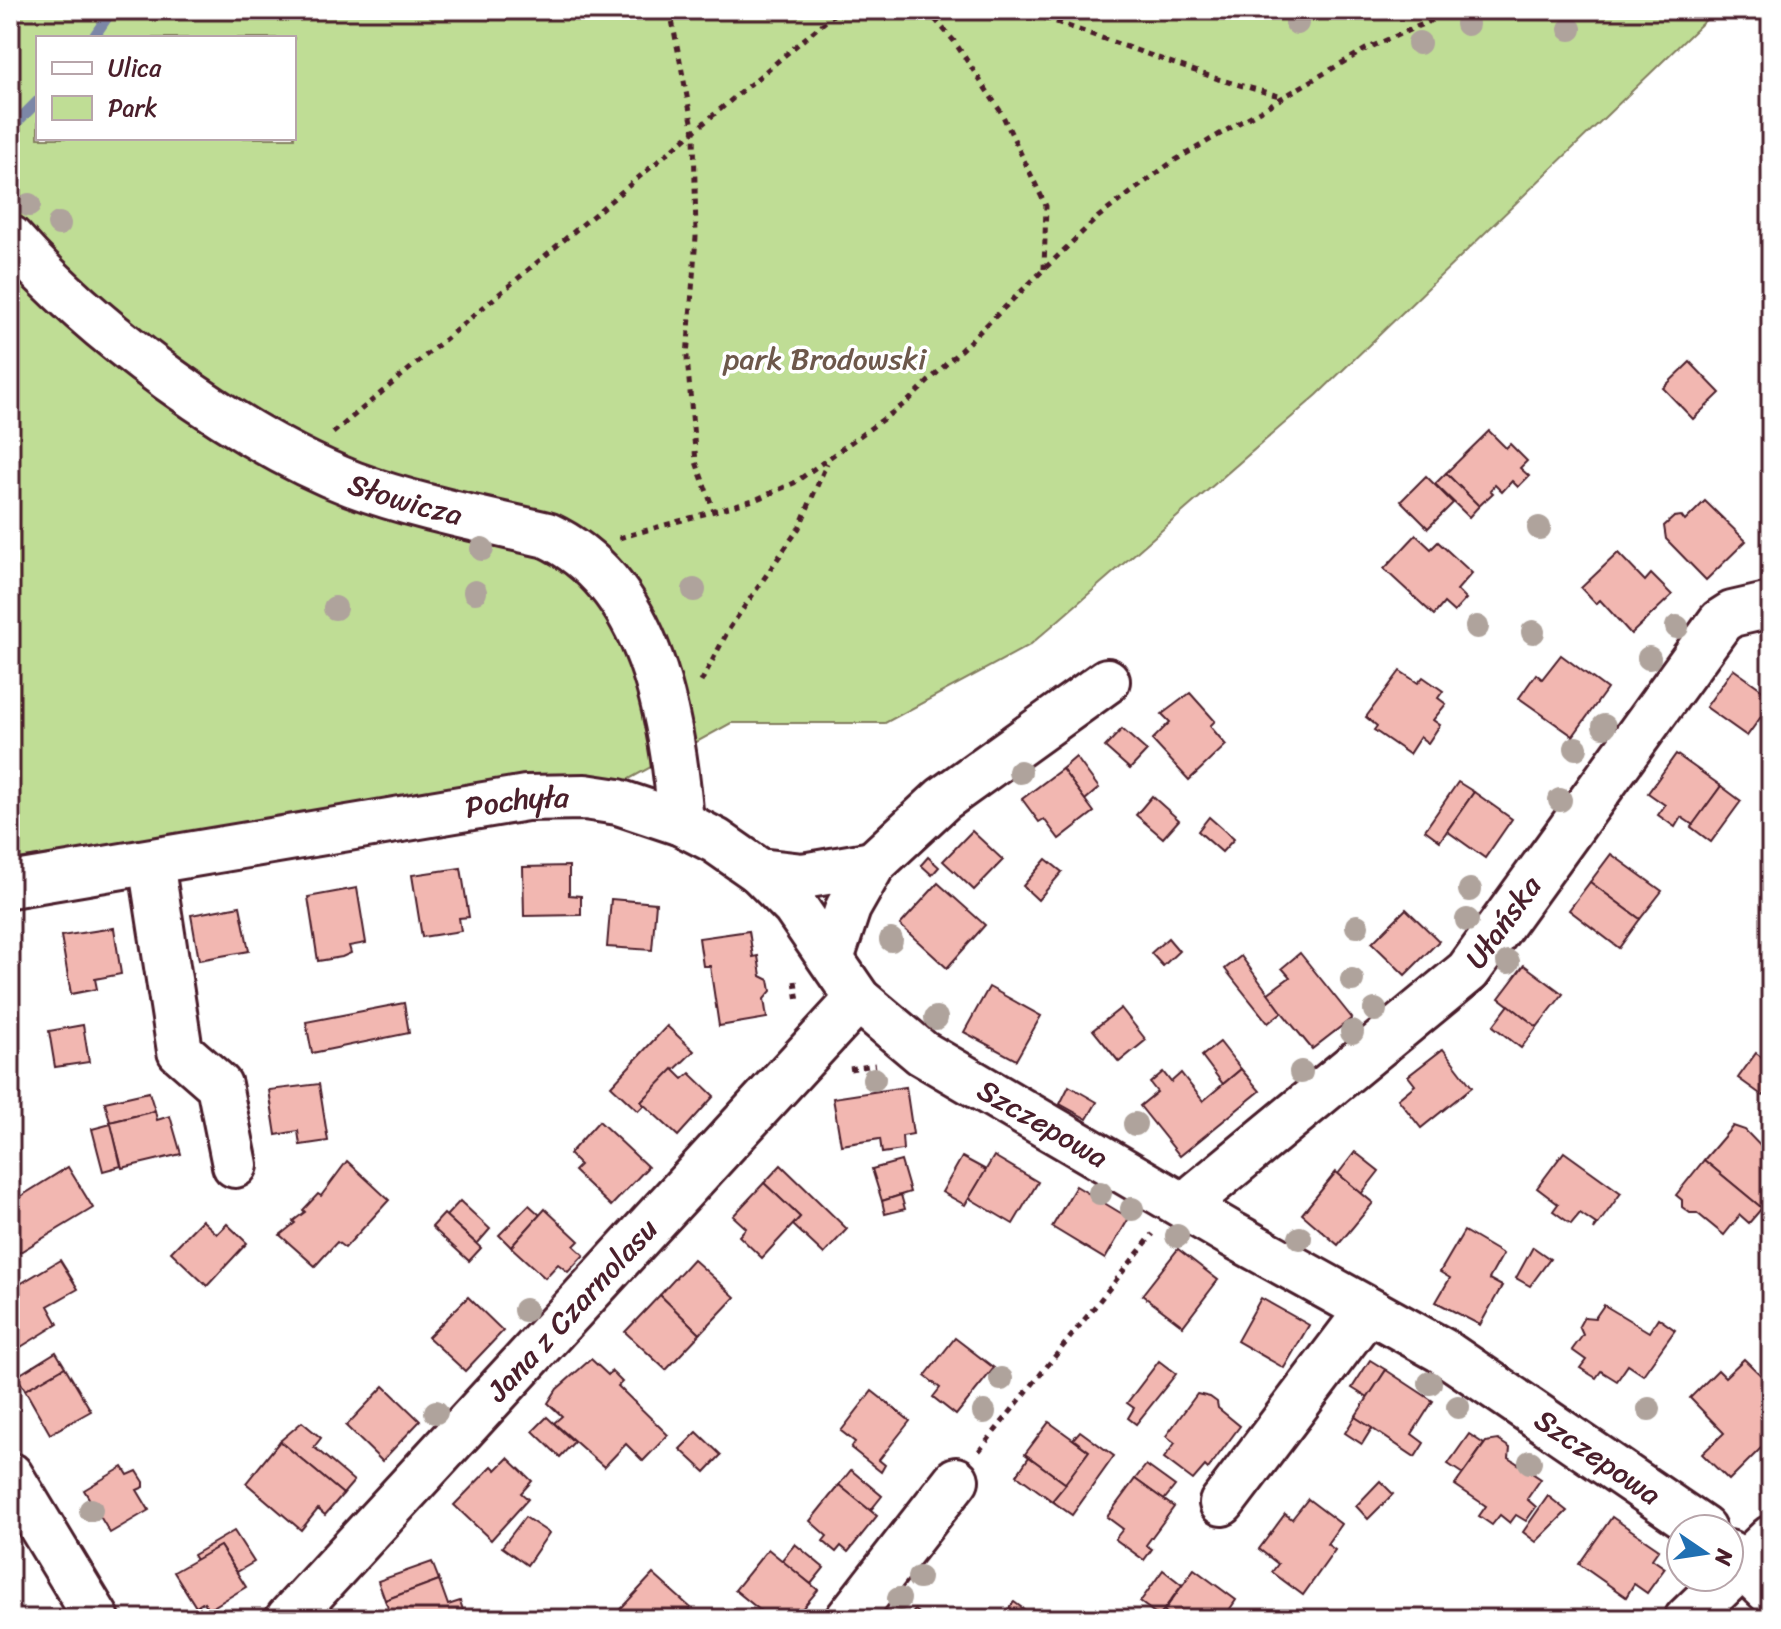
<svg xmlns="http://www.w3.org/2000/svg" width="1781" height="1629" font-family="Sriracha,sans-serif">
	<style>
		.green { fill: #bfdd95; stroke: #847e60; stroke-width: 2; fill-rule: evenodd }
		.lines { fill: none; stroke-linecap: round; stroke-linejoin: round }
		.stream { stroke: #7c87a7; stroke-width: 11 }
		.building { fill: #f2b7b1; stroke: #4a1f2b; stroke-width: 2 }
		.minor-casing { stroke: #4a1f2b; stroke-width: 50 }
		.path { stroke: #4a1f2b; stroke-width: 5; stroke-dasharray: 6 6; stroke-linecap: butt }
		.minor { stroke: #fff; stroke-width: 44 }
		.tree { fill: #afa39c }
		.labels { text-anchor: middle; stroke-width: 7; stroke-linejoin: round; paint-order: stroke }
		.park-label { font-size: 30px; fill: #6d584b; stroke: #fff }
		.street-label { font-size: 30px; fill: #4a1f2b; stroke: #fff }
	</style>
	<rect width="100%" height="100%" fill="#fff"/>
	<filter id="ink" filterUnits="userSpaceOnUse"><feTurbulence type="fractalNoise" baseFrequency=".0125" numOctaves="2"/><feDisplacementMap in="SourceGraphic" scale="16" xChannelSelector="R" yChannelSelector="G"/><feConvolveMatrix kernelMatrix="1 2 1 2 8 2 1 2 1" color-interpolation-filters="sRGB"/></filter>
	<g filter="url(#ink)">
		<!-- green -->
		<path class="green" d="M10,10H1716L1317,395L1030,645L885,723H731L620,784L412,804L10,860ZM38,38H294V138H38Z"/>
		<g class="lines">
			<!-- stream -->
			<g class="stream">
				<path d="M93,38L112,10"/>
				<path d="M10,129L38,101"/>
			</g>
		</g>
		<!-- building -->
		<g class="building">
			<path d="M1690,362L1720,393L1693,419L1663,388Z"/>
			<path d="M1489,431L1506,448L1510,444L1527,461L1520,468L1529,476L1518,487L1512,481L1502,492L1495,485L1490,490L1493,493L1479,506L1446,473Z"/>
			<path d="M1446,473L1479,506L1469,517L1435,484Z"/>
			<path d="M1426,476L1453,503L1428,528L1401,501Z"/>
			<path d="M1705,501L1746,541L1706,580L1666,539L1664,526L1674,517L1681,516L1685,521Z"/>
			<path d="M1416,535L1431,549L1438,542L1472,573L1457,590L1466,599L1454,612L1444,603L1434,615L1384,569Z"/>
			<path d="M1618,553L1645,581L1651,574L1672,595L1631,634L1600,600L1596,604L1581,588Z"/>
			<path d="M1561,655L1607,689L1573,736L1519,698L1536,674L1542,679Z"/>
			<path d="M1733,669L1771,696V703L1747,736L1706,707Z"/>
			<path d="M1400,671L1418,683L1423,677L1443,691L1438,698L1446,704L1433,720L1440,725L1428,743L1420,737L1409,754L1374,730L1377,726L1366,717Z"/>
			<path d="M1190,693L1215,721L1210,726L1226,745L1189,780L1152,740L1170,722L1162,714Z"/>
			<path d="M1122,729L1147,751L1130,769L1105,747Z"/>
			<path d="M1676,754L1721,786L1693,825L1681,817L1675,827L1658,815L1665,805L1648,793Z"/>
			<path d="M1076,757L1099,788L1085,800L1062,769Z"/>
			<path d="M1062,769L1094,812L1059,839L1044,819L1039,822L1022,799Z"/>
			<path d="M1458,782L1474,792L1440,841L1425,830Z"/>
			<path d="M1721,786L1741,801L1711,842L1691,827Z"/>
			<path d="M1474,792L1512,819L1485,858L1447,831Z"/>
			<path d="M1152,796L1179,820L1163,838L1136,815Z"/>
			<path d="M1209,817L1234,839L1222,852L1198,831Z"/>
			<path d="M972,831L1003,860L974,890L943,861Z"/>
			<path d="M1611,854L1662,891L1640,919L1590,882Z"/>
			<path d="M928,857L939,867L932,875L921,865Z"/>
			<path d="M1046,859L1062,872L1038,900L1023,886Z"/>
			<path d="M569,866V895L581,896V915L524,916L523,867Z"/>
			<path d="M461,868L469,917L459,918L461,931L422,937L412,875Z"/>
			<path d="M1590,882L1640,919L1619,948L1569,910Z"/>
			<path d="M938,883L985,925L947,968L900,925Z"/>
			<path d="M357,888L366,943L349,946L351,953L342,957L318,961L308,897Z"/>
			<path d="M611,899L656,903L652,950L607,947Z"/>
			<path d="M240,906L249,951L199,960L191,915Z"/>
			<path d="M1406,909L1439,941L1405,975L1372,943Z"/>
			<path d="M114,928L121,974L95,979L97,989L71,994L61,936Z"/>
			<path d="M749,931L753,957L758,956L761,976L769,980L771,991L764,999L767,1018L719,1026L710,966H703L699,938Z"/>
			<path d="M1168,938L1179,951L1163,966L1151,953Z"/>
			<path d="M1300,953L1352,1018L1312,1049L1267,994L1290,977L1282,968Z"/>
			<path d="M1241,956L1282,1012L1268,1023L1225,969Z"/>
			<path d="M1524,965L1563,994L1537,1027L1499,998Z"/>
			<path d="M989,987L1041,1016L1016,1060L964,1032Z"/>
			<path d="M404,1003L409,1033L312,1053L306,1022Z"/>
			<path d="M1509,1005L1537,1027L1521,1048L1493,1026Z"/>
			<path d="M1121,1008L1146,1040L1119,1062L1093,1030Z"/>
			<path d="M83,1025L89,1062L55,1067L49,1031Z"/>
			<path d="M667,1026L694,1051L641,1102L644,1105L638,1111L611,1086Z"/>
			<path d="M1220,1042L1241,1069L1223,1084L1202,1056Z"/>
			<path d="M1443,1049L1472,1087L1421,1128L1398,1099L1415,1085L1408,1076Z"/>
			<path d="M1756,1053L1771,1064V1086L1763,1096L1738,1078Z"/>
			<path d="M673,1069L683,1079L690,1073L714,1096L678,1136L641,1102Z"/>
			<path d="M1241,1069L1260,1091L1180,1156L1140,1106L1157,1092L1150,1083L1163,1072L1171,1082L1181,1073L1203,1101Z"/>
			<path d="M319,1084L328,1141L300,1145L298,1131L276,1135L269,1090Z"/>
			<path d="M1069,1086L1097,1102L1087,1119L1060,1104Z"/>
			<path d="M906,1087L913,1134L902,1136L903,1150L882,1153L880,1139L841,1145L833,1098Z"/>
			<path d="M149,1092L155,1111L110,1122L105,1102Z"/>
			<path d="M155,1111L157,1120L170,1116L181,1154L122,1168L110,1122Z"/>
			<path d="M599,1121L648,1167L611,1206L574,1171L580,1165L569,1154Z"/>
			<path d="M111,1124L121,1166L103,1171L92,1129Z"/>
			<path d="M1733,1126L1745,1130L1771,1157V1177L1765,1185L1771,1191V1196L1762,1208L1704,1160Z"/>
			<path d="M1355,1152L1379,1171L1361,1194L1338,1174Z"/>
			<path d="M1564,1152L1621,1193L1594,1230L1596,1224L1580,1213L1571,1224L1553,1211L1558,1204L1537,1188Z"/>
			<path d="M994,1156L1038,1182L1013,1224L969,1198Z"/>
			<path d="M962,1157L986,1170L965,1205L942,1192Z"/>
			<path d="M1704,1160L1762,1208L1749,1223L1740,1215L1724,1235L1697,1213H1690L1682,1207V1200L1676,1195Z"/>
			<path d="M347,1161L389,1200L345,1248L337,1242L315,1266L280,1235L295,1223L293,1221L305,1212L303,1210L318,1194L321,1196Z"/>
			<path d="M901,1161L910,1192L882,1201L872,1169Z"/>
			<path d="M781,1165L847,1229L824,1254L793,1225L800,1217L764,1183Z"/>
			<path d="M68,1167L93,1208L15,1255L10,1246V1203Z"/>
			<path d="M1336,1172L1373,1203L1338,1245L1302,1214Z"/>
			<path d="M764,1183L800,1217L762,1258L739,1236L746,1228L733,1216Z"/>
			<path d="M1076,1186L1129,1218L1105,1259L1052,1227Z"/>
			<path d="M901,1195L905,1209L885,1214L882,1201Z"/>
			<path d="M460,1201L490,1229L477,1244L446,1216Z"/>
			<path d="M529,1205L540,1215L511,1247L499,1235Z"/>
			<path d="M545,1209L579,1241L574,1246L584,1255L568,1272L558,1264L545,1278L511,1247Z"/>
			<path d="M444,1214L481,1248L469,1261L432,1227Z"/>
			<path d="M202,1220L217,1234L227,1224L247,1243L207,1286L171,1252Z"/>
			<path d="M1464,1231L1503,1254L1489,1279L1502,1286L1480,1325L1436,1302L1450,1278L1440,1272Z"/>
			<path d="M1533,1247L1550,1259L1530,1286L1516,1278Z"/>
			<path d="M1178,1249L1218,1280L1183,1326L1142,1295Z"/>
			<path d="M693,1259L735,1297L700,1334L660,1295Z"/>
			<path d="M60,1260L78,1289L48,1306L58,1324L11,1353L10,1290Z"/>
			<path d="M660,1295L700,1334L666,1370L625,1332Z"/>
			<path d="M468,1297L503,1331L465,1371L428,1337Z"/>
			<path d="M1261,1298L1309,1325L1284,1368L1237,1341Z"/>
			<path d="M1604,1305L1649,1332L1658,1318L1675,1330L1643,1375L1628,1365L1617,1381L1601,1371L1596,1378L1580,1368L1586,1360L1572,1350L1583,1335L1579,1326L1584,1317L1595,1318Z"/>
			<path d="M955,1338L994,1368L956,1415L933,1397L940,1388L925,1376Z"/>
			<path d="M56,1352L65,1367L25,1390L17,1376Z"/>
			<path d="M591,1359L608,1375L611,1371L622,1382L618,1386L668,1435L643,1461L626,1444L604,1467L554,1423L562,1416L548,1403L557,1389Z"/>
			<path d="M1744,1359L1771,1385V1438L1729,1480L1702,1454L1724,1433L1690,1398L1718,1370L1725,1377Z"/>
			<path d="M1370,1360L1386,1370L1368,1398L1352,1388Z"/>
			<path d="M1159,1361L1176,1374L1136,1424L1128,1418L1134,1408L1127,1403Z"/>
			<path d="M65,1367L91,1411L50,1434L25,1390Z"/>
			<path d="M1386,1370L1433,1401L1412,1434L1424,1443L1415,1457L1355,1417Z"/>
			<path d="M384,1386L420,1421L382,1461L346,1426Z"/>
			<path d="M872,1391L910,1421L879,1460L885,1465L881,1472L851,1448L855,1442L841,1431Z"/>
			<path d="M1197,1394L1210,1397L1217,1402L1218,1408L1240,1426L1208,1469L1205,1466L1193,1480L1164,1458L1175,1443L1166,1436Z"/>
			<path d="M547,1417L574,1442L560,1457L533,1431Z"/>
			<path d="M1355,1417L1372,1428L1362,1444L1345,1433Z"/>
			<path d="M302,1422L321,1438L314,1447L354,1481L343,1494L280,1441Z"/>
			<path d="M1049,1422L1089,1451L1066,1484L1025,1454Z"/>
			<path d="M1080,1431L1114,1456L1072,1515L1052,1501L1089,1451L1073,1439Z"/>
			<path d="M697,1432L721,1455L705,1472L680,1449Z"/>
			<path d="M1469,1434L1484,1444L1463,1474L1448,1464Z"/>
			<path d="M1498,1440L1510,1448L1509,1458L1541,1479L1527,1499L1536,1507L1526,1521L1516,1515L1510,1523L1500,1515L1492,1525L1479,1516L1486,1506L1455,1485L1486,1442Z"/>
			<path d="M280,1441L343,1494L325,1515L318,1509L301,1530L246,1483Z"/>
			<path d="M1029,1457L1066,1484L1052,1501L1017,1475Z"/>
			<path d="M508,1458L532,1481L521,1493L528,1499L491,1540L454,1505L492,1466L496,1470Z"/>
			<path d="M1146,1465L1175,1486L1164,1500L1135,1479Z"/>
			<path d="M123,1467L128,1475L137,1471L144,1482V1487L137,1490L149,1510L110,1533L84,1490Z"/>
			<path d="M851,1470L882,1496L870,1511L839,1485Z"/>
			<path d="M1135,1479L1174,1507L1146,1545L1152,1549L1144,1560L1115,1539L1123,1529L1107,1517Z"/>
			<path d="M1380,1481L1393,1494L1368,1519L1356,1506Z"/>
			<path d="M839,1485L877,1516L848,1552L841,1546L836,1552L823,1541L827,1536L810,1521Z"/>
			<path d="M1548,1496L1567,1511L1536,1542L1523,1532Z"/>
			<path d="M1308,1499L1341,1524L1327,1544L1335,1550L1303,1595L1272,1572L1278,1564L1259,1549L1285,1514L1292,1519Z"/>
			<path d="M525,1517L549,1533L527,1565L502,1547Z"/>
			<path d="M1612,1517L1659,1549L1652,1559L1665,1568L1647,1593L1634,1584L1626,1597L1579,1564Z"/>
			<path d="M234,1531L254,1562L237,1572L220,1546L196,1560L193,1555Z"/>
			<path d="M795,1544L824,1568L811,1584L781,1561Z"/>
			<path d="M220,1546L246,1587L208,1610L204,1602L196,1607L174,1572Z"/>
			<path d="M768,1549L818,1590L801,1610L808,1615L805,1619H771L735,1590Z"/>
			<path d="M432,1562L439,1580L385,1600L378,1581Z"/>
			<path d="M1194,1569L1236,1600L1223,1619H1176L1164,1611Z"/>
			<path d="M1163,1570L1182,1585L1159,1616L1140,1602Z"/>
			<path d="M653,1574L691,1608L681,1619H611Z"/>
			<path d="M439,1580L448,1605L460,1601L466,1619H392L385,1600Z"/>
			<path d="M1014,1602L1032,1615L1029,1619H1001Z"/>
			<path d="M915,1610L927,1619H908Z"/>
		</g>
		<g class="lines">
			<!-- minor casing -->
			<g class="minor-casing">
				<g id="minor">
					<path id="s1" d="M10,238C92,331 237,439 353,484C415,507 482,520 547,535C652,584 673,720 681,823"/>
					<path d="M151,862L180,1051L219,1085L235,1165"/>
					<path d="M759,871L803,876L873,864"/>
					<path id="s2" d="M10,885L526,798L585,797L618,802L681,823L716,841L759,871L795,907L858,999L922,1053L1233,1235L1441,1350L1703,1529"/>
					<path d="M832,956L848,908L873,864L943,799L1107,681"/>
					<path id="s3" d="M1189,1207L1198,1194L1468,971L1721,621L1732,614L1771,605"/>
					<path d="M10,1475L97,1619"/>
					<path d="M1222,1503L1368,1310"/>
					<path d="M1729,1553L1771,1593"/>
					<path id="s4" d="M288,1619L858,999"/>
					<path d="M848,1619L956,1480"/>
					<path d="M1687,1619L1771,1538"/>
				</g>
			</g>
			<!-- path -->
			<g class="path">
				<path d="M670,10L694,132L696,237L687,357L696,462L714,511"/>
				<path d="M927,10L954,41L1001,112L1046,206L1044,269"/>
				<path d="M1022,10L1218,79L1279,96"/>
				<path d="M333,433L839,10"/>
				<path d="M619,538L757,499L794,483L907,402L1098,217L1172,162L1366,49L1455,10"/>
				<path d="M701,682L729,629L799,528L827,463"/>
				<path d="M795,981L798,1002"/>
				<path d="M850,1069L875,1065"/>
				<path d="M979,1451L1153,1234"/>
			</g>
			<!-- minor -->
			<use href="#minor" class="minor"/>
		</g>
		<!-- trees -->
		<g class="tree">
			<circle cx="1297" cy="23" r="12"/>
			<circle cx="1467" cy="24" r="12"/>
			<circle cx="1570" cy="29" r="12"/>
			<circle cx="1419" cy="43" r="12"/>
			<circle cx="29" cy="205" r="12"/>
			<circle cx="59" cy="224" r="12"/>
			<circle cx="1539" cy="528" r="12"/>
			<circle cx="482" cy="549" r="12"/>
			<circle cx="694" cy="590" r="12"/>
			<circle cx="475" cy="592" r="12"/>
			<circle cx="335" cy="608" r="12"/>
			<circle cx="1477" cy="627" r="12"/>
			<circle cx="1677" cy="627" r="12"/>
			<circle cx="1533" cy="632" r="12"/>
			<circle cx="1649" cy="658" r="12"/>
			<circle cx="1604" cy="726" r="12"/>
			<circle cx="1576" cy="748" r="12"/>
			<circle cx="1020" cy="772" r="12"/>
			<circle cx="1560" cy="800" r="12"/>
			<circle cx="1470" cy="890" r="12"/>
			<circle cx="1467" cy="920" r="12"/>
			<circle cx="1357" cy="926" r="12"/>
			<circle cx="891" cy="940" r="12"/>
			<circle cx="1508" cy="962" r="12"/>
			<circle cx="1352" cy="980" r="12"/>
			<circle cx="1375" cy="1010" r="12"/>
			<circle cx="936" cy="1018" r="12"/>
			<circle cx="1352" cy="1032" r="12"/>
			<circle cx="1301" cy="1072" r="12"/>
			<circle cx="874" cy="1079" r="12"/>
			<circle cx="1135" cy="1124" r="12"/>
			<circle cx="1100" cy="1193" r="12"/>
			<circle cx="1132" cy="1209" r="12"/>
			<circle cx="1177" cy="1236" r="12"/>
			<circle cx="1300" cy="1238" r="12"/>
			<circle cx="525" cy="1310" r="12"/>
			<circle cx="1001" cy="1379" r="12"/>
			<circle cx="1430" cy="1383" r="12"/>
			<circle cx="1458" cy="1407" r="12"/>
			<circle cx="1649" cy="1409" r="12"/>
			<circle cx="436" cy="1412" r="12"/>
			<circle cx="984" cy="1412" r="12"/>
			<circle cx="1530" cy="1462" r="12"/>
			<circle cx="91" cy="1510" r="12"/>
			<circle cx="919" cy="1578" r="12"/>
			<circle cx="899" cy="1599" r="12"/>
		</g>
	</g>
	<g class="labels">
		<!-- park labels -->
		<g class="park-label">
			<text x="825" y="369">park Brodowski</text>
		</g>
		<!-- street labels -->
		<g class="street-label">
			<text dy="10" stroke="none"><textPath href="#s1" startOffset="480">Słowicza</textPath></text>
			<text dy="10" stroke="none"><textPath href="#s2" startOffset="514">Pochyła</textPath></text>
			<text dy="10" stroke="none"><textPath href="#s3" startOffset="426">Ułańska</textPath></text>
			<text dy="10" stroke="none"><textPath href="#s2" startOffset="1160">Szczepowa</textPath></text>
			<text dy="10" stroke="none"><textPath href="#s4" startOffset="420">Jana z Czarnolasu</textPath></text>
			<text dy="10" stroke="none"><textPath href="#s2" startOffset="1808">Szczepowa</textPath></text>
		</g>
	</g>
	<!-- margin -->
	<rect width="1781" height="1629" fill="none" stroke="#fff" stroke-width="40"/>
	<rect x="20" y="20" width="1741" height="1589" fill="none" stroke="#4a1f2b" stroke-width="3" filter="url(#ink)"/>
	<!-- legend -->
	<rect x="36" y="36" width="260" height="104" fill="#ffffff" stroke="#b7a5aa" stroke-width="2"/>
	<rect x="52" y="62" width="40" height="12" fill="#ffffff" stroke="#b7a5aa" stroke-width="2"/>
	<text x="108" y="76" font-size="24" fill="#4a1f2b">Ulica</text>
	<rect x="52" y="96" width="40" height="24" fill="#bfdd95" stroke="#b7a5aa" stroke-width="2"/>
	<text x="108" y="116" font-size="24" fill="#4a1f2b">Park</text>
	<!-- north arrow -->
	<g transform="translate(1705 1553) rotate(103)"><circle r="38" fill="#ffffff" stroke="#b7a5aa" stroke-width="2"/>
	<path d="M0-6L14 30L0 20L-14 30Z" fill="#1f6fb2"/>
	<text y="-12" font-size="22" font-weight="bold" text-anchor="middle" fill="#4a1f2b">N</text>
	</g>
</svg>
